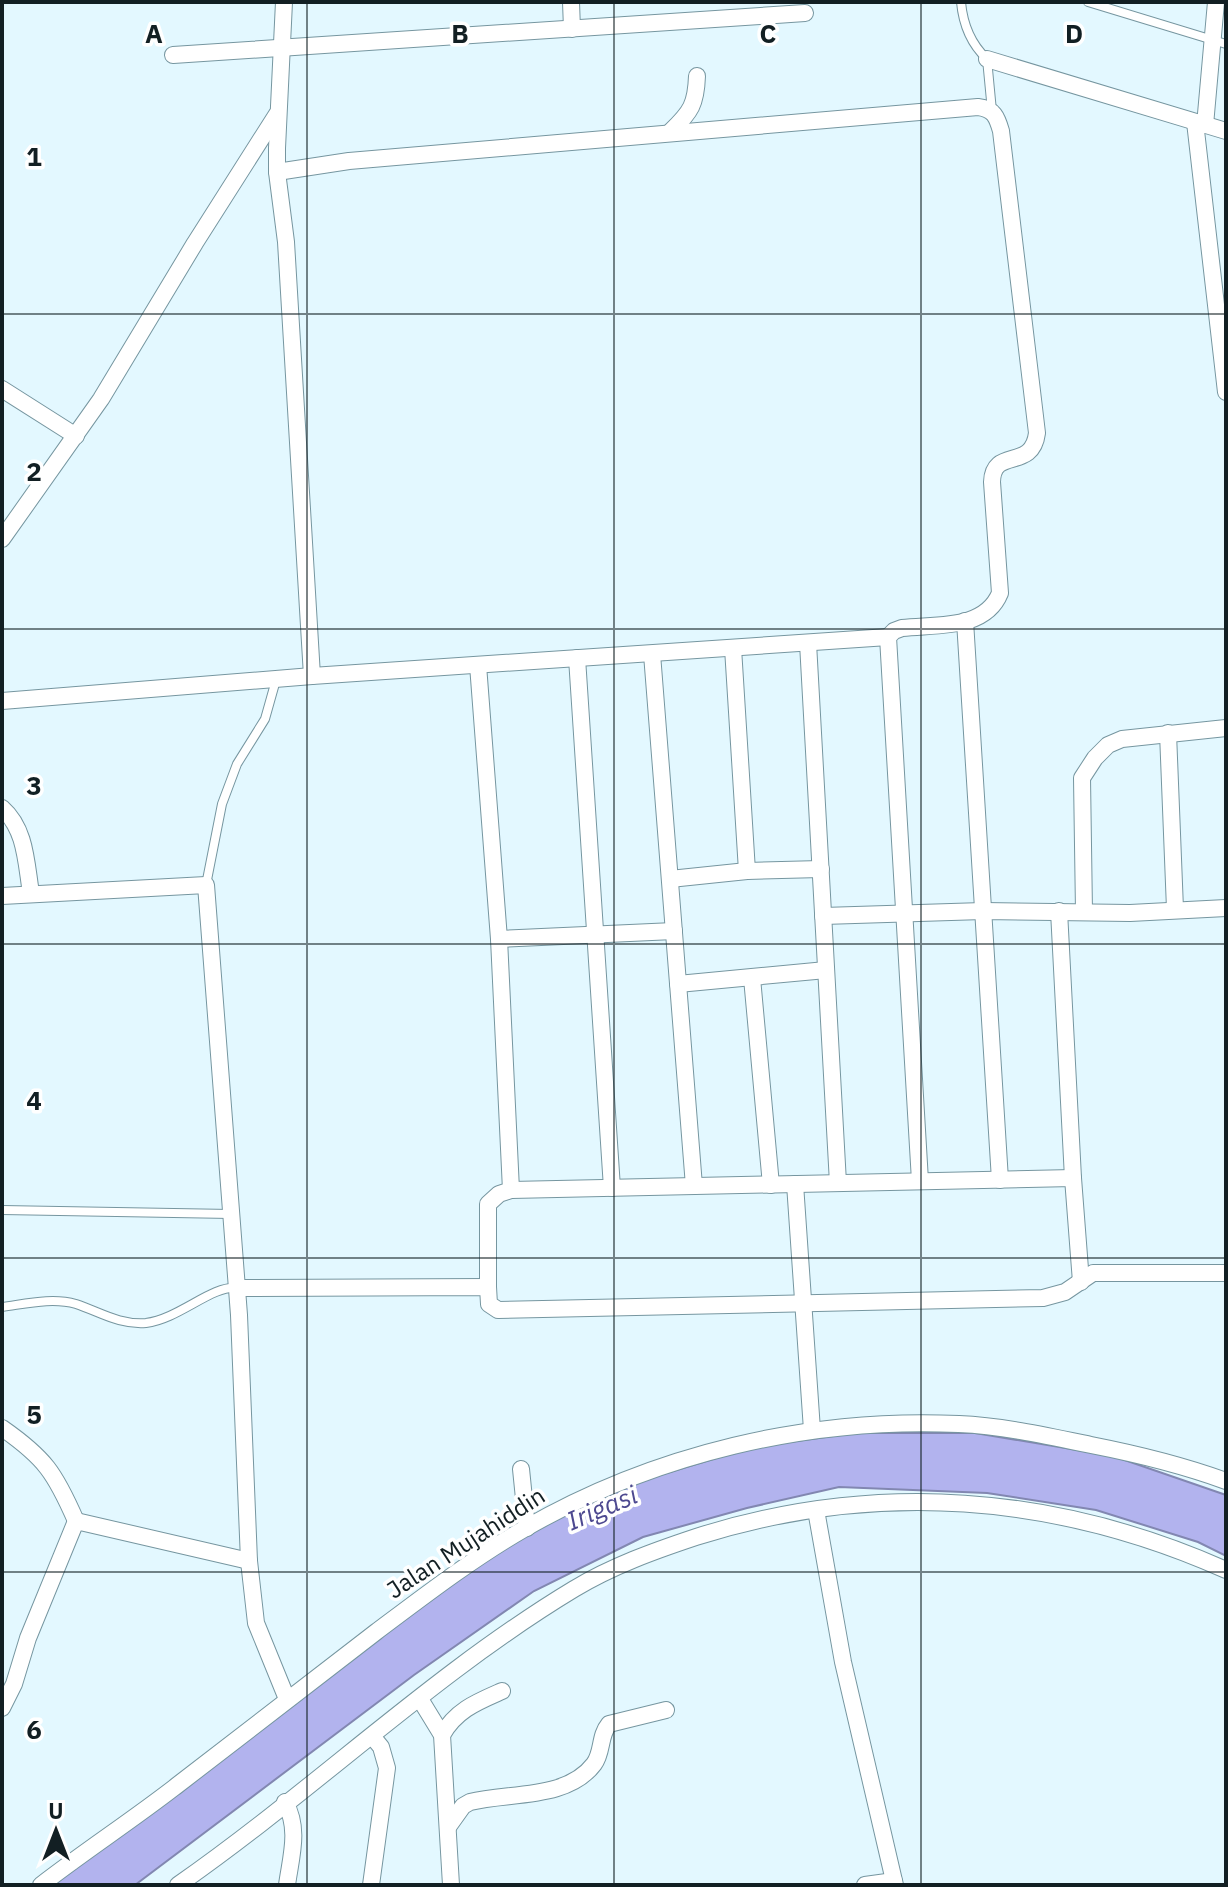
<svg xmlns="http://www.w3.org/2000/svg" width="1228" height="1887" font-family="'IBM Plex Sans',sans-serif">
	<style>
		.water { fill: #b2b3ee; stroke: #8287b1; stroke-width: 2 }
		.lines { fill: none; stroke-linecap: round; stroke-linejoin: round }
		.lane-casing { stroke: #7696a0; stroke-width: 10 }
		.street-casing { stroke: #7696a0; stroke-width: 18 }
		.lane { stroke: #fff; stroke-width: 8 }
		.street { stroke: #fff; stroke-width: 16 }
		.grid { fill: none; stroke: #121f23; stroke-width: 2; stroke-opacity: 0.55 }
		.labels { text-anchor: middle; stroke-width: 7; stroke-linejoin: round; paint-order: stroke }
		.street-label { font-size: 24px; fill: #121f23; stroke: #fff }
		.water-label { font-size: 26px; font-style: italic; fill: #4d4990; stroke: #fff }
		.grid-label { font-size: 26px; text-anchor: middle; font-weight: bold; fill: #121f23; stroke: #fff; stroke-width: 7; stroke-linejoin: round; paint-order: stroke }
	</style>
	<rect width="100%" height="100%" fill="#e3f8ff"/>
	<!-- water -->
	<path class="water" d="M855,1433H975L1113,1456L1226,1495V1556L1198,1542L1096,1510L987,1493L839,1487L747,1508L643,1537L534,1591L414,1675L135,1885H49L257,1728L521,1534L610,1490L753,1447Z"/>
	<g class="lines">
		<!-- lane casing -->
		<g class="lane-casing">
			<g id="lane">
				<path d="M961,2C963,24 971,44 987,59L992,111"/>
				<path d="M1088,2L1226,44"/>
				<path d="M206,885L222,804L237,764L265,719L276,680"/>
				<path d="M2,1210L231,1214"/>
				<path d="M2,1307C25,1304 52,1297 76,1304C100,1312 119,1325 146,1323C179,1319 212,1285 237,1288"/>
			</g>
		</g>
		<!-- street casing -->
		<g class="street-casing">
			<g id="street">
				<path d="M284,2L277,148V172L286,242L312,676"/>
				<path d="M571,2L572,29"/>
				<path d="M173,55L805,13"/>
				<path d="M987,59L1226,131"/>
				<path d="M1195,122L1226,392"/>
				<path d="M1205,125L1216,2"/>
				<path d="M671,131C691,112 696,104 697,76"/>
				<path d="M277,172L349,161L978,107C994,109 997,117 1001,131L1037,433C1032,472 993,446 992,482L1000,593C985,630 937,624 902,628L894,631L888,637L920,1181"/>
				<path d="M2,389L76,436"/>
				<path d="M2,539L101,399L195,243L277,114"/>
				<path d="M965,621L1000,1180"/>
				<path d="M808,643L838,1183"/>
				<path d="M733,648L747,871"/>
				<path d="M652,654L694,1186"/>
				<path d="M577,658L612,1188"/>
				<path d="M478,665L499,939L511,1190L499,1194L488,1204V1287"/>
				<path d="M2,701L312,676L888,637"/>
				<path d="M1168,733L1175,909"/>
				<path d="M2,808C26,829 26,863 31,893"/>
				<path d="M670,879L747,871L821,869"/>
				<path d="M2,896L206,885L239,1315L249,1561L256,1623L287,1699"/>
				<path d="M1059,911L1073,1178"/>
				<path d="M1084,912L1082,778L1095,758L1108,745L1122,739L1226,728"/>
				<path d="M823,916L983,911L1130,913L1226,908"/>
				<path d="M499,939L674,931"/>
				<path d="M752,978L771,1185"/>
				<path d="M678,984L826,970"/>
				<path d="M795,1184L812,1430"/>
				<path d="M511,1190L1073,1178L1081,1282"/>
				<path d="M237,1288L488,1287L489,1304L498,1310L1043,1298L1065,1292L1093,1273H1226"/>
				<path d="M2,1428C45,1458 55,1473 76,1521"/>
				<path d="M521,1469L527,1528"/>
				<path d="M816,1510L843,1662L895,1885"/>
				<path d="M420,1699L442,1735L451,1885"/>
				<path d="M2,1708L14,1684L28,1638L76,1521L249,1561"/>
				<path d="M442,1735C456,1710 477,1702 502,1691"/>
				<path d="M285,1802C300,1829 291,1856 287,1885"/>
				<path d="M448,1827L463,1806L470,1802C509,1792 567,1800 594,1764C603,1752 599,1736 609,1724L666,1710"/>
				<path d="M41,1885C85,1851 131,1821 175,1787C242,1735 309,1683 376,1632C424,1596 472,1559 524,1529C654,1454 809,1417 959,1424C1003,1426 1048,1436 1091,1445C1137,1454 1182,1465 1226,1481"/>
				<path d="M178,1885C313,1791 433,1674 574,1589C612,1566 654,1551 696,1537C876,1480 1055,1494 1226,1570"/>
				<path d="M371,1885L387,1768L381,1747L372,1736"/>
				<path d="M865,1885L894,1881"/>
			</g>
		</g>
		<!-- lane -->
		<use href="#lane" class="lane"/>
		<!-- street -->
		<use href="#street" class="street"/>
	</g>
	<!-- grid -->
	<path class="grid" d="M307,2V1885M614,2V1885M921,2V1885M2,314H1226M2,629H1226M2,944H1226M2,1258H1226M2,1572H1226"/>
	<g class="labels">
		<!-- street labels -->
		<g class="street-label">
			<text transform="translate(466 1543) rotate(-33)" y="8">Jalan Mujahiddin</text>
		</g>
		<!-- water labels -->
		<g class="water-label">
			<text transform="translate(602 1508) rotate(-23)" y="9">Irigasi</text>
		</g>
	</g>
	<g class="grid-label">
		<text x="154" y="43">A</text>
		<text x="460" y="43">B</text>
		<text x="768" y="43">C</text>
		<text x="1074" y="43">D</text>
		<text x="34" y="166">1</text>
		<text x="34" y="481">2</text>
		<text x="34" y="795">3</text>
		<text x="34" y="1110">4</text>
		<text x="34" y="1424">5</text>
		<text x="34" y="1739">6</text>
	</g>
	<!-- border -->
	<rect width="1228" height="1887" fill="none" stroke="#121f23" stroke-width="8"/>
	<!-- north arrow -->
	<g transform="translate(56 1831)" stroke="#ffffff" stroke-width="6" paint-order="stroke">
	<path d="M0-6L14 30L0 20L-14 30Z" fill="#121f23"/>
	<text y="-12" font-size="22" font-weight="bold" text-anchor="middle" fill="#121f23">U</text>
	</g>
</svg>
